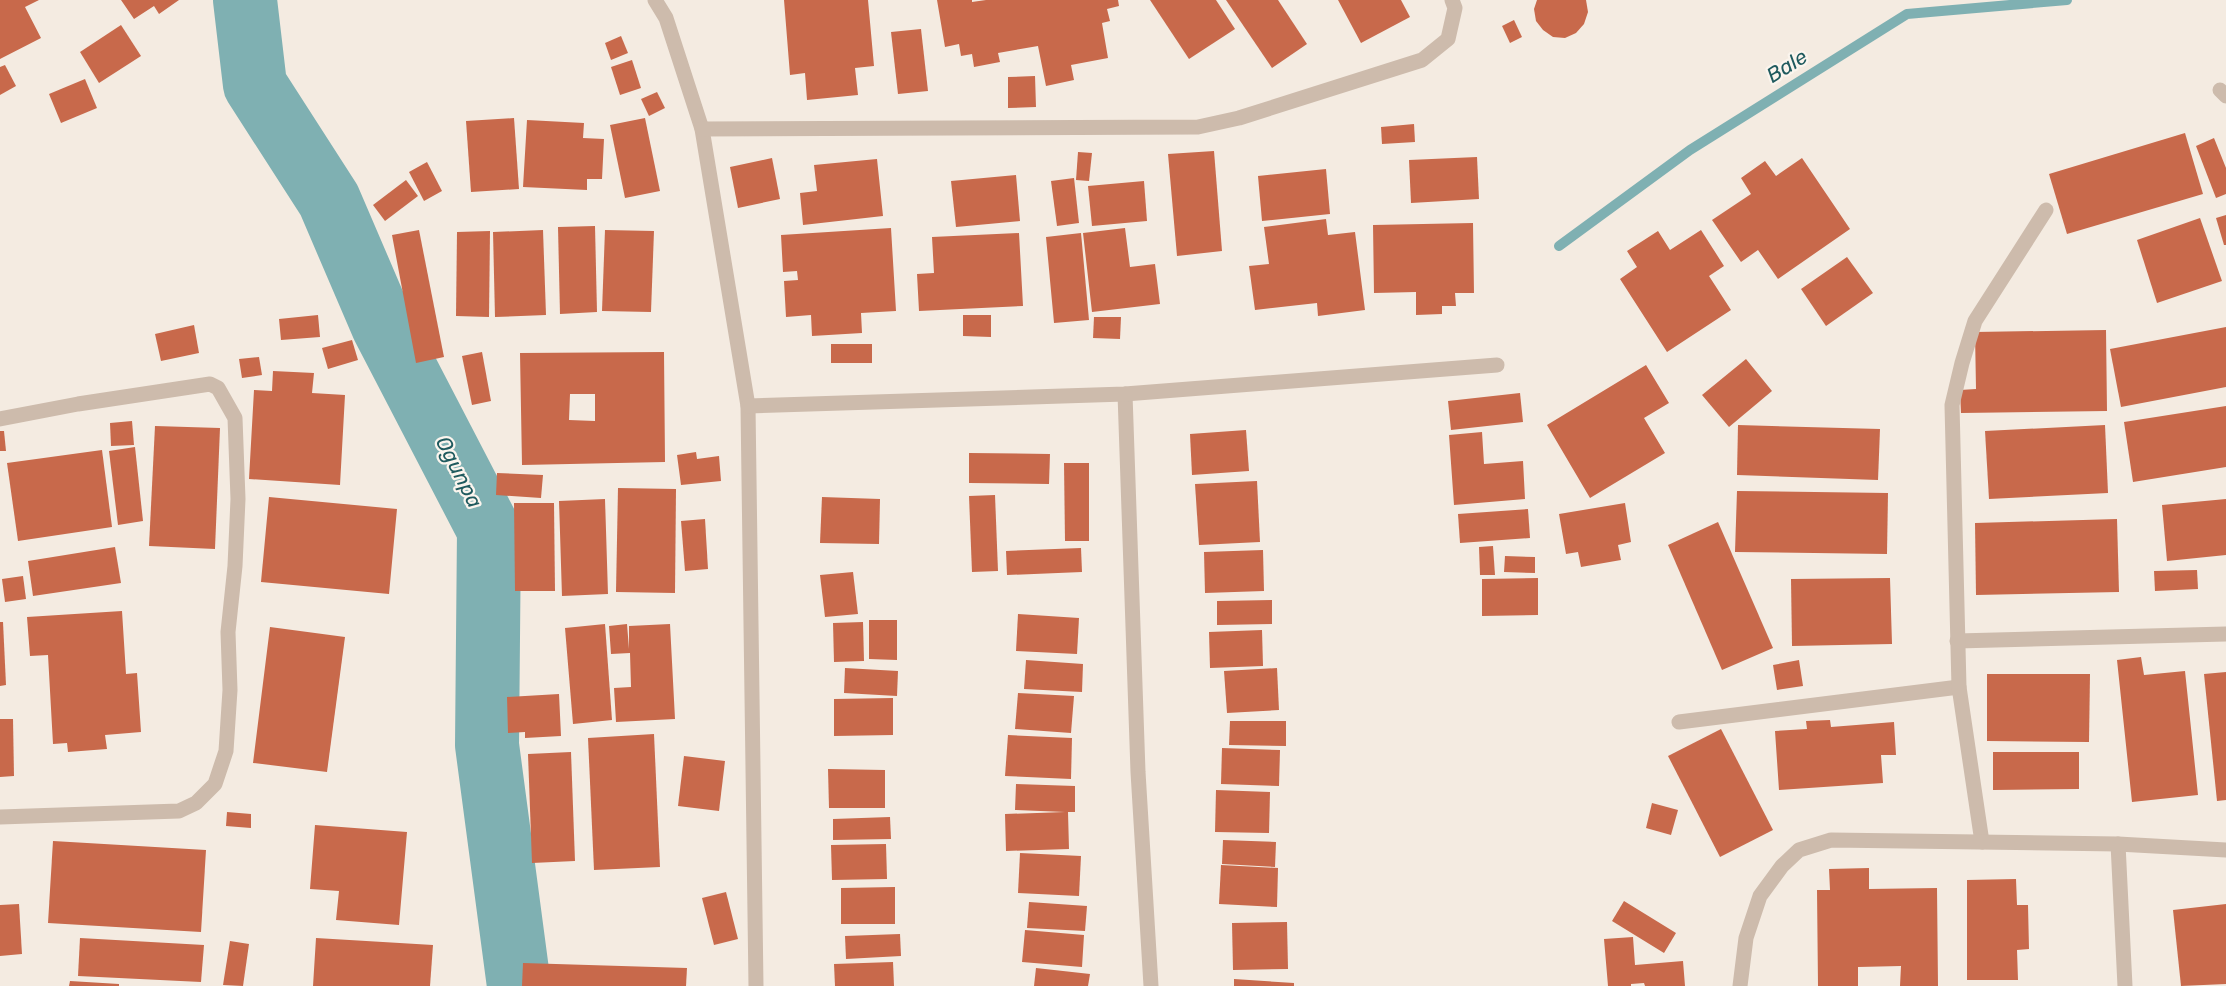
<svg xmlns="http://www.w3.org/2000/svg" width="2226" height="986" font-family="Rubik,sans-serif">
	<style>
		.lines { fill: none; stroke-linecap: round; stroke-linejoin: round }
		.stream { stroke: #7fb0b2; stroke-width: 10 }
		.river { stroke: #7fb0b2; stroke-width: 64 }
		.building { fill: #c8694b; fill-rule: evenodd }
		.minor { stroke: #cdbbac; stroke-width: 15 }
		.labels { text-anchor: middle; stroke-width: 4.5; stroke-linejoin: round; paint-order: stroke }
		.water-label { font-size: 21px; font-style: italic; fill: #1f5a5e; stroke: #fbf5ee }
	</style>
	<rect width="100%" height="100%" fill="#f4ebe1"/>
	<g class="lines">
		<!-- stream -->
		<path class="stream" d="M1559,246L1690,150L1907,14L2067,0"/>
		<!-- river -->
		<path class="river" d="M245,0L255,85L329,200L383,326L489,530L487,745L519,986"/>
	</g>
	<!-- building -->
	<g class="building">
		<path d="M0,0H39L25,7L41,38L0,59Z"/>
		<path d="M121,0H179L159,14L154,6L134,19Z"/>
		<path d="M784,0H868L874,66L855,68L858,95L807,100L805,73L790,75Z"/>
		<path d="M937,0H972V2L986,0H1118L1119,6L1107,9L1110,21L1102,23L1108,58L1071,65L1074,80L1046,86L1038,46L998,53L1000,62L974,67L972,54L961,56L959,44L945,47Z"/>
		<path d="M1150,0H1216L1235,29L1189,59Z"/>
		<path d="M1226,0H1278L1307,44L1272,68Z"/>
		<path d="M1338,0H1401L1410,17L1361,43Z"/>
		<path d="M1537,0H1586L1588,12L1584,24L1576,33L1565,38L1553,37L1543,30L1536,21L1534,9Z"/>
		<path d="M1514,20L1522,37L1510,43L1502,26Z"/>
		<path d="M121,25L141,56L99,83L80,52Z"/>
		<path d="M921,29L928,91L898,94L891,32Z"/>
		<path d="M621,36L628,53L611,60L605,43Z"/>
		<path d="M632,60L641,88L620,95L611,67Z"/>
		<path d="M5,65L16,86L0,95V67Z"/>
		<path d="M1035,76L1036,107L1008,108V77Z"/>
		<path d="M85,79L97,108L61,123L49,94Z"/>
		<path d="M657,92L665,108L649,116L641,99Z"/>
		<path d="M514,118L519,189L471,192L466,121Z"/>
		<path d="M645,118L660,191L625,198L610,125Z"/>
		<path d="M527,120L584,123L583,138L604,139L602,179H587V190L523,187Z"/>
		<path d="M1414,124L1415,142L1382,144L1381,127Z"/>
		<path d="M2185,133L2203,194L2067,234L2049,174Z"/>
		<path d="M2214,138L2226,168V194L2216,198L2196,146Z"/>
		<path d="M1214,151L1222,251L1177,256L1168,154Z"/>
		<path d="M1078,152L1092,153L1089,181L1076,180Z"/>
		<path d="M1477,157L1479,199L1411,203L1409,160Z"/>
		<path d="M772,158L780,199L738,208L730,167Z"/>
		<path d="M1802,158L1850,229L1778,279L1758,250L1741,262L1712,220L1751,194L1741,178L1765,161L1776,176Z"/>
		<path d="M877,159L883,216L803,225L800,193L817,191L814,165Z"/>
		<path d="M427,162L442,191L424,201L409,172Z"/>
		<path d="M1326,169L1330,214L1262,221L1258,176Z"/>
		<path d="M1016,175L1020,221L956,227L951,181Z"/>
		<path d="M1074,178L1079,223L1057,226L1051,181Z"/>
		<path d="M406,180L418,196L385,221L373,205Z"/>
		<path d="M1144,181L1147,221L1092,226L1088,186Z"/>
		<path d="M2226,215V245H2224L2216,218Z"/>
		<path d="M2200,218L2222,281L2157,303L2137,240Z"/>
		<path d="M1326,219L1328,235L1355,232L1365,310L1318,316L1317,303L1255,310L1249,266L1269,264L1264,227Z"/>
		<path d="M1473,223L1474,293H1455L1456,306H1442V314L1416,315V292L1374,293L1373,225Z"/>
		<path d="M595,226L597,312L560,314L558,227Z"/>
		<path d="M891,228L896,311L861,313L862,333L812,336L811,315L786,317L784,281L798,280L797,271L783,272L781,235Z"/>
		<path d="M1125,228L1130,267L1155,264L1160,304L1092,312L1083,233Z"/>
		<path d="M419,230L444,357L416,363L392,235Z"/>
		<path d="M543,230L546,315L495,317L493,232Z"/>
		<path d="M605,230L654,231L651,312L602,311Z"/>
		<path d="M1701,230L1724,266L1709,276L1731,310L1667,352L1620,279L1637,267L1627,251L1658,231L1670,250Z"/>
		<path d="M490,231L489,317L456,316L457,232Z"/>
		<path d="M1019,233L1023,306L919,311L917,274L934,273L932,237Z"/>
		<path d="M1081,233L1089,320L1054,323L1046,237Z"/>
		<path d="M1847,257L1873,293L1826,326L1801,289Z"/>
		<path d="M318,315L320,337L281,340L279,319Z"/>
		<path d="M963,315H991V337L963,336Z"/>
		<path d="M1094,317H1121L1120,339L1093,338Z"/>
		<path d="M194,325L199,353L161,361L155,334Z"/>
		<path d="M2226,327V387L2121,407L2110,349Z"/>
		<path d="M2106,330L2107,411L1961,413L1960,390L1976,389L1975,332Z"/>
		<path d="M352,340L358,360L328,369L322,348Z"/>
		<rect x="831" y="344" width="41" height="19"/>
		<path d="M482,352L491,401L472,405L462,356Z"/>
		<path d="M664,352L665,462L522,465L520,353ZM570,394H595V421L569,420Z"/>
		<path d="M259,357L262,375L242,378L239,359Z"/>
		<path d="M1746,359L1772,391L1729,427L1702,395Z"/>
		<path d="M1646,365L1669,403L1644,418L1665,453L1590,498L1547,425Z"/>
		<path d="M273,371L314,373L312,393L345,395L340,485L249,479L254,390L272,391Z"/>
		<path d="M1520,393L1523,422L1451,430L1448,401Z"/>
		<path d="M2226,406V467L2133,482L2124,422Z"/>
		<path d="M132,421L134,445L111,446L110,423Z"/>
		<path d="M1738,425L1880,429L1878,480L1737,475Z"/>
		<path d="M2105,425L2108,493L1989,499L1985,431Z"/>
		<path d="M155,426L220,428L215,549L149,546Z"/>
		<path d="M1246,430L1249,471L1192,475L1190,434Z"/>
		<path d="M0,431H4L6,451H0Z"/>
		<path d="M1482,432L1484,464L1523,461L1525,499L1454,505L1449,435Z"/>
		<path d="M135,447L143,521L118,525L109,451Z"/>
		<path d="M102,450L112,527L18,541L7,463Z"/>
		<path d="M696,452L697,459L719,456L721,481L681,485L677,455Z"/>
		<path d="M969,453L1050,454L1049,484L969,483Z"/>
		<path d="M1064,463H1089V541H1065Z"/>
		<path d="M497,473L543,475L541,498L496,495Z"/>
		<path d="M1257,481L1260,542L1199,545L1195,484Z"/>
		<path d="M618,488L676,489L675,593L616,592Z"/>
		<path d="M1737,491L1888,493L1887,554L1735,552Z"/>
		<path d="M995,495L998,571L972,572L969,496Z"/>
		<path d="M269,497L397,509L389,594L261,582Z"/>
		<path d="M822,497L880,499L879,544L820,543Z"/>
		<path d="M605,499L608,594L562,596L559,501Z"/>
		<path d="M2226,499V555L2167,561L2162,505Z"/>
		<path d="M514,503H554L555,591H515Z"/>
		<path d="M1625,503L1631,542L1618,545L1621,560L1581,567L1578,552L1566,554L1559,514Z"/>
		<path d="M1528,509L1530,538L1460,543L1458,514Z"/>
		<path d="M705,519L708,569L685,571L681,521Z"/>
		<path d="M2117,519L2119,592L1976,595L1975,523Z"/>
		<path d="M1718,522L1773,648L1722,670L1668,545Z"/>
		<path d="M1493,546L1495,575H1480L1479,547Z"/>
		<path d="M115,547L121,583L33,596L28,561Z"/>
		<path d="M1081,548L1082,572L1007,575L1006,551Z"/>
		<path d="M1263,550L1264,591L1205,593L1204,552Z"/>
		<path d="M1505,556L1535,557V573L1504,572Z"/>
		<path d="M2197,570L2198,589L2155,591L2154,571Z"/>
		<path d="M853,572L858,614L825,617L820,575Z"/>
		<path d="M23,576L26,599L5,602L2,579Z"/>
		<path d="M1538,578V615L1482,616V579Z"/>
		<path d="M1890,578L1892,644L1792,646L1791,579Z"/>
		<path d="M1272,600V624L1217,625V601Z"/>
		<path d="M122,611L126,674L137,673L141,732L105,735L107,749L68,752L67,743L53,744L48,655L30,656L27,617Z"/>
		<path d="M1018,614L1079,618L1077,654L1016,651Z"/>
		<path d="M869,620H897V660L869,659Z"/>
		<path d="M0,622H3L6,685L0,686Z"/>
		<path d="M863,622L864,661L834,662L833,623Z"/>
		<path d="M605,624L612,720L573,724L565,628Z"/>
		<path d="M627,624L629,649V626L670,624L675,719L616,722L614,688L631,687L630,653L611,654L609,626Z"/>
		<path d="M270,627L345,637L327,772L253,763Z"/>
		<path d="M1262,630L1263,666L1210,668L1209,632Z"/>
		<path d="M2141,657L2144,675L2185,671L2198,795L2132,802L2117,660Z"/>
		<path d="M1026,660L1083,664L1082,692L1024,689Z"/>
		<path d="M1799,660L1803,686L1777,690L1773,665Z"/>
		<path d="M845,668L898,671L897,696L844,693Z"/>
		<path d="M1277,668L1279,710L1227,713L1224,671Z"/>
		<path d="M2226,672V800L2217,801L2204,674Z"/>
		<path d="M1987,674H2090L2089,742L1987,741Z"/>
		<path d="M1018,693L1074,696L1071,733L1015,729Z"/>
		<path d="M559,694L561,736L525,738V732L508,733L507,697Z"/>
		<path d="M893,698V735L834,736V699Z"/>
		<path d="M0,719H13L14,776L0,777Z"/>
		<path d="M1830,720L1831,727L1894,722L1896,755H1881L1883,783L1779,790L1775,731L1807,729L1806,721Z"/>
		<path d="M1230,721H1286V746L1229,745Z"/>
		<path d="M1721,729L1773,830L1720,857L1668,756Z"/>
		<path d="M654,734L660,867L594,870L588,738Z"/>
		<path d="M1008,735L1072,738L1071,779L1005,776Z"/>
		<path d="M1222,748L1280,750L1279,786L1221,784Z"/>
		<path d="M571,752L575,861L532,863L528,754Z"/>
		<path d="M1993,752H2079V789L1993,790Z"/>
		<path d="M684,756L725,761L719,811L678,806Z"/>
		<path d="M828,769L885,770V808H829Z"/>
		<path d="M1016,784L1075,786V812H1068L1069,849L1006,851L1005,814L1065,812L1015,810Z"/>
		<path d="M1216,790L1270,792L1269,833L1215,832Z"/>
		<path d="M1652,803L1678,810L1671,835L1646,828Z"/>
		<path d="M227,812L251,814V828L226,826Z"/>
		<path d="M890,817L891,839L833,840V819Z"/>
		<path d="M315,825L407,832L399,925L336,920L339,891L310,889Z"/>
		<path d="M1223,840L1276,842L1275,867L1222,864Z"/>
		<path d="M53,841L206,850L201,932L48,923Z"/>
		<path d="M886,844L887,879L832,880L831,845Z"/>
		<path d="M1020,853L1081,856L1079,896L1018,893Z"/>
		<path d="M1221,865L1278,868L1277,907L1219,904Z"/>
		<path d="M1869,868V889L1937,888L1938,986H1900L1901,966L1858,967V986H1818L1817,890H1830L1829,869Z"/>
		<path d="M2016,879L2017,905H2028L2029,949L2017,950L2018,980H1967V880Z"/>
		<path d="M895,887V924H841V888Z"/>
		<path d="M726,892L738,939L714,945L702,898Z"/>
		<path d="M1624,901L1676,933L1664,953L1612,921Z"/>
		<path d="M1029,902L1087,906L1085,931L1027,928Z"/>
		<path d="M19,904L22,954L0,956V905Z"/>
		<path d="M2226,904V984L2181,986L2173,910Z"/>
		<path d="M1287,922L1288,969L1233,970L1232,923Z"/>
		<path d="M1025,930L1084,935L1082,967L1022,962Z"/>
		<path d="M900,934L901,956L846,959L845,936Z"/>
		<path d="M1633,937L1635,965L1683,961L1685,986H1645L1644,983L1631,984V986H1608L1604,939Z"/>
		<path d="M80,938L204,945L201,982L78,976Z"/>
		<path d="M316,938L433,945L430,986H313Z"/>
		<path d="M230,941L249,944L243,986L223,985Z"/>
		<path d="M893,962L894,986H835L834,964Z"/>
		<path d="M523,963L687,968L686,986H522Z"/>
		<path d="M1036,968L1090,974L1088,986H1034Z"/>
		<path d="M1234,979L1294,983V986H1234Z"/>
		<path d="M70,981L119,984V986H69Z"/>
	</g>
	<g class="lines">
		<!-- minor -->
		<g class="minor">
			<path d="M655,0L666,18L702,129L748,406L756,986"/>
			<path d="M2220,90L2226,96"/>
			<path d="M702,129L1198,127L1239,118L1422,60L1448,39L1455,8L1452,0"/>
			<path d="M1125,394L1138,772L1151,986"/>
			<path d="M748,406L1125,394L1497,365"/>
			<path d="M0,419L78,404L210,384L218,388L235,418L238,499L235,566L228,632L230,690L226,751L215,784L196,803L179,811L0,817"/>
			<path d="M1957,641L2226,634"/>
			<path d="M1679,722L1959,687"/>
			<path d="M1982,842L1959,687L1952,405L1962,363L1975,321L2046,210"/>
			<path d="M2118,844L2125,986"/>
			<path d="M1740,986L1746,938L1760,896L1782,866L1799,850L1831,840L2118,844L2226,850"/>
		</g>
	</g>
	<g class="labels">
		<!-- water labels -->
		<g class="water-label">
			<text transform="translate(1787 66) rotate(-32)" y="7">Bale</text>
			<text transform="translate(459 472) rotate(63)" y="7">Ogunpa</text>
		</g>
	</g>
</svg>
